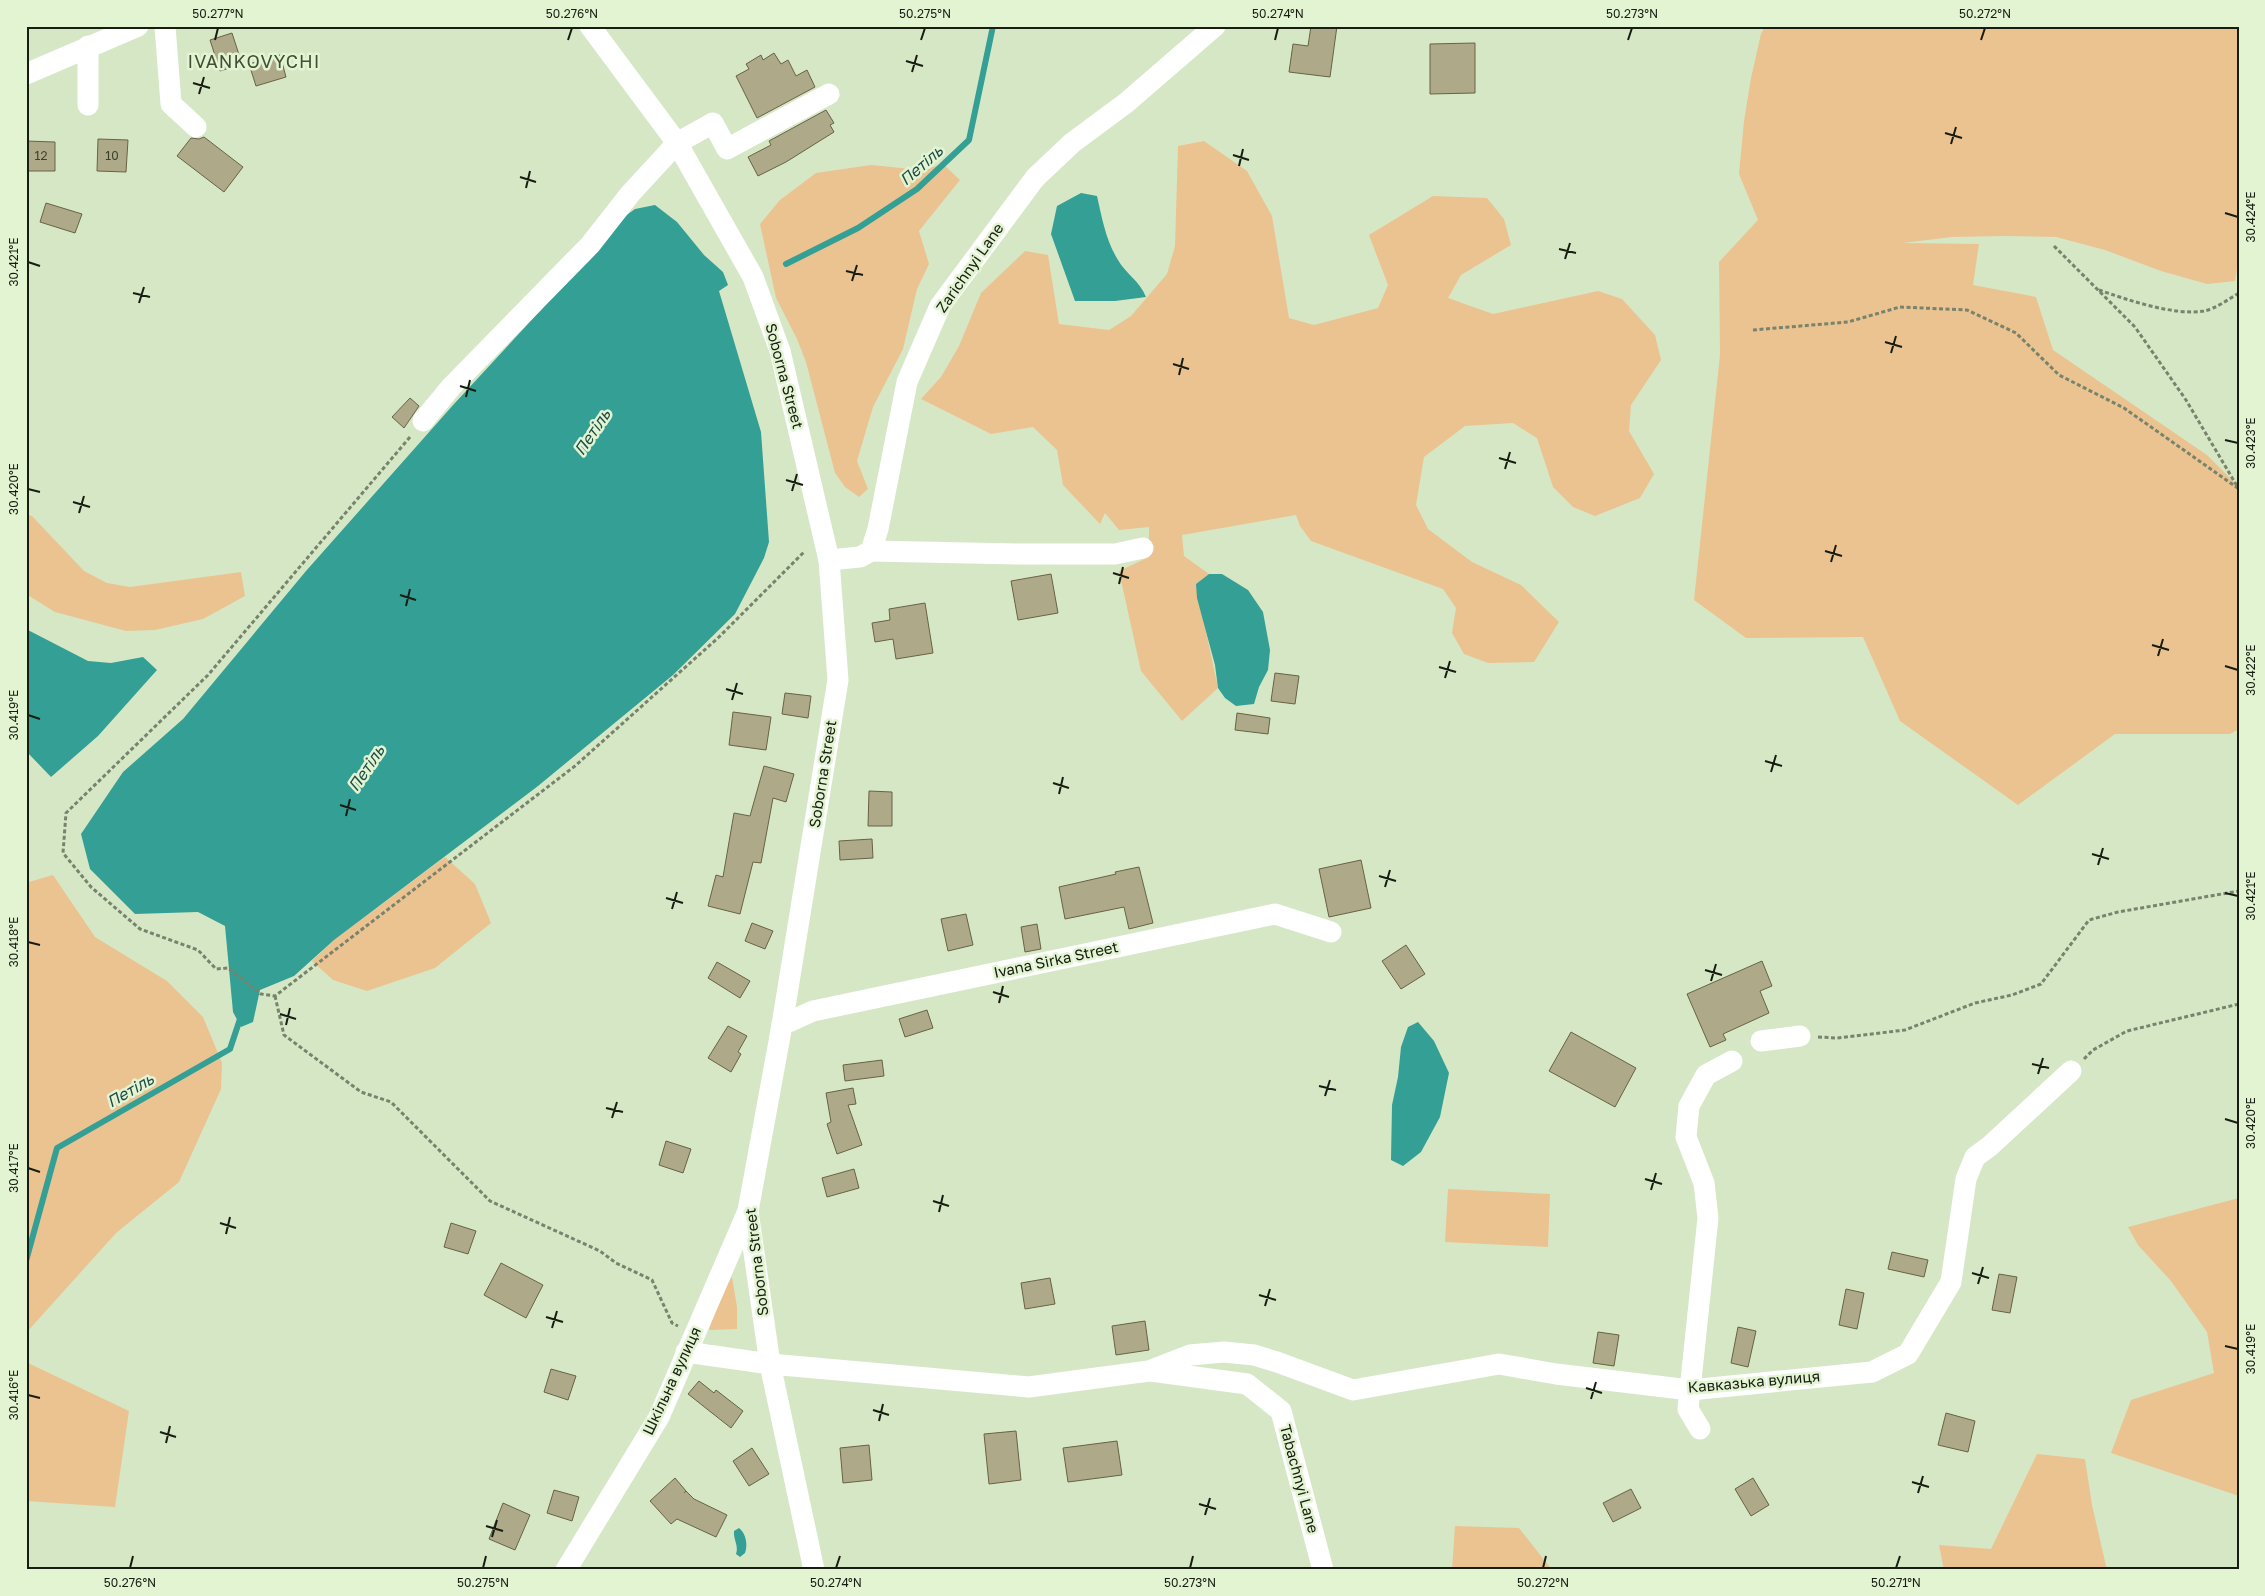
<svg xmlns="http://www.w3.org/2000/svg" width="2265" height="1596" font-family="'Golos Text',sans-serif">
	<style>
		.green { fill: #ebc390 }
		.water { fill: #349f94 }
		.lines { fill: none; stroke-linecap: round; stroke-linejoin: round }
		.stream { stroke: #349f94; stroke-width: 6 }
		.building { fill: #aea988; stroke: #676344 }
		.path { stroke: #77836c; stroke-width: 3; stroke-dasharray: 4 2.5; stroke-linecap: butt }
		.minor { stroke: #fff; stroke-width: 21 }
		.ticks { fill: none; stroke: #171d11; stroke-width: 2 }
		.labels { text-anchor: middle; stroke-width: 5; stroke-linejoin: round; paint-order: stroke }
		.number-label { font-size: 12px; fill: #3d402f }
		.street-label { font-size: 15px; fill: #171d11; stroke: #e3f4d3 }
		.water-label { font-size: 16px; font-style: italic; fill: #1e4c47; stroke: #e3f4d3 }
		.quarter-label { font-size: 18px; letter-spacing: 1px; fill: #424f34; stroke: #e3f4d3 }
		.neatline { fill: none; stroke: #171d11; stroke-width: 2 }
		.ticks-label { font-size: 12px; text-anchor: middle; fill: #171d11 }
	</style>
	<rect width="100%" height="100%" fill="#d6e7c6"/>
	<!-- green -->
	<g class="green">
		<path d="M1765,26H2239V257L2235,281L2207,284L2161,271L2105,250L2056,237L2006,236L1952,237L1903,243L1979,244L1973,285L2036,297L2053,350L2207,455L2239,487V729L2230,734H2115L2018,805L1900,721L1863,637L1746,638L1694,600L1720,355L1719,262L1758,220L1739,174L1744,121L1751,78L1761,34Z"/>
		<path d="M1204,141L1247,171L1272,216L1289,318L1314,325L1378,308L1388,285L1369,235L1433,196L1487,198L1504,219L1511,245L1461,275L1448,298L1493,314L1598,291L1622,299L1655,335L1661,360L1631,405L1629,431L1654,474L1640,498L1595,516L1573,507L1553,487L1537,438L1513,423L1465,426L1424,457L1416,505L1428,529L1472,562L1521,585L1559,622L1534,662L1488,663L1464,654L1452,633L1456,608L1443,589L1311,541L1300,526L1296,515L1182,535L1184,556L1209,574L1196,584L1218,688L1182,721L1141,671L1119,571L1149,557V527L1119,530L1105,513L1100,524L1063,485L1057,450L1033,427L991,434L921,399L941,377L959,346L981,293L1025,251L1048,255L1059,324L1109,330L1131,316L1167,274L1175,246L1178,146Z"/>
		<path d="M943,164L960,180L919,231L929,264L917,289L903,349L873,407L857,461L868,489L859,497L845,487L835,473L806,362L797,339L776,298L760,224L780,200L816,173L871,165L922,170Z"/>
		<path d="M26,514L32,516L84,571L107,583L130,587L241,572L245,596L203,619L155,630L126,631L55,612L26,594Z"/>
		<path d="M445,857L475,884L491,923L435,968L367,991L333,980L312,961L334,940Z"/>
		<path d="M26,866L29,882L53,875L95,937L167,981L203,1017L222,1063L221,1089L179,1182L116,1233L26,1333Z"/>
		<path d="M1448,1189L1550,1194L1548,1247L1445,1242Z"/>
		<path d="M2239,1198V1496L2111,1453L2131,1400L2214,1373L2207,1332L2171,1281L2138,1245L2128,1227Z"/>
		<path d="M732,1277L737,1307V1329L709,1330L717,1301Z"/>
		<path d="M26,1362L129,1411L115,1507L26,1501Z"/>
		<path d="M2037,1454L2085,1459L2092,1505L2107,1570H1944L1939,1545L1991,1549Z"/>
		<path d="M1455,1526L1519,1528L1552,1570H1452Z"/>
	</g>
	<!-- water -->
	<g class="water">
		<path d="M1081,193L1097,196C1102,218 1106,241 1118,260C1126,274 1139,280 1146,297L1115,301H1075L1051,234L1057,206Z"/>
		<path d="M655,205L677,222L704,255L723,272L728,285L719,291L761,432L769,542L764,558L735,614L673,675L538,786L334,940L294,976L260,990L253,1022L241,1027L233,1012L225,926L198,912L135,914L90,869L81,834L123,772L183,719L306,571L454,404L539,312L614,224L635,209Z"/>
		<path d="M1209,574H1222L1248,590L1263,612L1270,650L1268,670L1259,687L1254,704L1236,706L1225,698L1218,688L1215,665L1197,598L1196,584Z"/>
		<path d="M26,629L88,661L111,663L143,657L157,670L98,736L51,777L26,751Z"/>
		<path d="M1418,1022L1434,1041L1449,1073L1440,1117L1421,1152L1403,1166L1391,1160L1392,1105L1398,1077L1401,1047L1408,1027Z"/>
		<path d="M739,1528C746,1533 748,1545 745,1553L740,1557L736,1554C739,1546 733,1539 734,1531Z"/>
	</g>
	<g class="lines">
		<!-- stream -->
		<g class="stream">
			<path d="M786,264L858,228L917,189L969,140L993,26"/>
			<path d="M26,1261L57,1148L230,1049L241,1016"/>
		</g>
	</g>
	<!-- building -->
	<g class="building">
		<path d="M1311,26H1337L1330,77L1289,72L1293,44L1308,46Z"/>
		<path d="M232,33L242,64L220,71L210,40Z"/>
		<path d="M1475,43V93L1430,94V44Z"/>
		<path d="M774,53L781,64L788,60L796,76L807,70L815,87L757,118L736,76L749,69L746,64L761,55L763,60Z"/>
		<path d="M280,55L286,77L256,86L249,64Z"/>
		<path d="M826,110L834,123L830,125L834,132L786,162L758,176L748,157L771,145L769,141Z"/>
		<path d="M204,137L243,167L224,192L177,156L191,138L199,139Z"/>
		<path d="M98,139L128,140L126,172L97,171Z"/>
		<path d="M26,141L55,142V171H26Z"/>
		<path d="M46,203L82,214L75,233L40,222Z"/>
		<path d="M410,398L419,406L404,428L392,417Z"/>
		<path d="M1051,574L1058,613L1018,620L1011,581Z"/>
		<path d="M925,603L933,653L896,659L893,639L875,642L872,623L890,620L889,609Z"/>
		<path d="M1275,673L1299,676L1295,704L1271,701Z"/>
		<path d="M785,693L811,696L808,718L782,714Z"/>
		<path d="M733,712L771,717L766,750L729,745Z"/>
		<path d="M1237,713L1270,718L1268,734L1235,730Z"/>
		<path d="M764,766L794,774L786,802L773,798L761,863L753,862L740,914L708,906L716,875L723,877L734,813L750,816Z"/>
		<path d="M869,791L892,792V826H868Z"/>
		<path d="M872,839L873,858L840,860L839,841Z"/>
		<path d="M1361,860L1371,908L1329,917L1319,869Z"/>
		<path d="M1139,867L1153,923L1129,929L1124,907L1065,919L1059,887L1116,874L1115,872Z"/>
		<path d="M966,914L973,945L948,951L941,919Z"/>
		<path d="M752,923L773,931L765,949L745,941Z"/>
		<path d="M1037,924L1041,949L1025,952L1021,927Z"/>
		<path d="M1406,945L1425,974L1401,989L1382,961Z"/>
		<path d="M1762,961L1772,986L1760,991L1769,1013L1723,1034L1726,1040L1710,1047L1687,994Z"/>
		<path d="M717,962L750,981L740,998L708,978Z"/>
		<path d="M927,1010L933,1028L905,1037L899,1019Z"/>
		<path d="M728,1026L747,1036L738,1052L741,1054L731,1072L708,1058Z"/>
		<path d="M1571,1032L1636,1068L1615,1107L1549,1071Z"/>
		<path d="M882,1060L884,1076L845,1081L843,1065Z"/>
		<path d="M853,1088L856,1104L848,1105L862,1145L837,1154L827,1124L831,1122L826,1093Z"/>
		<path d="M666,1141L691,1149L683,1173L659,1165Z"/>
		<path d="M854,1169L859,1188L827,1197L822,1178Z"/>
		<path d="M451,1223L476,1231L468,1254L444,1247Z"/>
		<path d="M1892,1252L1928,1260L1924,1277L1888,1269Z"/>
		<path d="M501,1263L543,1285L526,1318L484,1295Z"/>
		<path d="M1999,1274L2017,1277L2010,1313L1992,1310Z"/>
		<path d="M1050,1278L1055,1304L1025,1309L1021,1283Z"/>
		<path d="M1846,1289L1864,1293L1857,1329L1839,1325Z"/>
		<path d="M1145,1321L1149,1350L1116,1355L1112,1326Z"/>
		<path d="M1738,1327L1756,1331L1748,1367L1731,1363Z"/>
		<path d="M1598,1332L1619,1335L1614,1366L1593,1363Z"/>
		<path d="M551,1369L576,1376L568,1400L544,1392Z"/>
		<path d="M699,1381L714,1393L716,1390L743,1411L731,1428L688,1394Z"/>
		<path d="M1946,1413L1975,1421L1968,1452L1938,1445Z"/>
		<path d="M1016,1431L1021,1480L989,1484L984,1434Z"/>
		<path d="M1117,1441L1122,1475L1068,1482L1063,1448Z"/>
		<path d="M869,1445L872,1480L843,1483L840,1448Z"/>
		<path d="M752,1448L769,1474L749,1486L733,1461Z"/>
		<path d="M675,1478L686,1491L684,1493L686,1491L694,1499L727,1515L716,1537L677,1519L671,1524L650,1501Z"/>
		<path d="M1753,1478L1769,1505L1751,1516L1735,1489Z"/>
		<path d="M1631,1489L1641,1508L1613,1522L1603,1503Z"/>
		<path d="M554,1490L579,1497L572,1521L547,1513Z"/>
		<path d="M503,1503L530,1515L515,1550L489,1539Z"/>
	</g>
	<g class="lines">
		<!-- path -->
		<g class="path">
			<path d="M2054,246L2135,327L2186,400L2237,486"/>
			<path d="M2099,290C2128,300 2174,316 2204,311C2215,309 2229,299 2239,293"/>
			<path d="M1753,330L1848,322L1900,307L1967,310L2016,333L2059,375L2124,408L2239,489"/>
			<path d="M410,437L208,675L66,813L63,853L91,887L140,929L198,950L216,969L228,968L261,994L275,996L575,766L719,637L805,551"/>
			<path d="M275,996L284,1035L361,1092L391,1102L490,1201L600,1251L616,1263L652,1280L672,1323L678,1326"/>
			<path d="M1818,1037L1837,1038L1905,1030L1975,1003L2012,995L2041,984L2089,920L2118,912L2239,891"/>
			<path d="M2084,1059L2093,1050L2127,1031L2239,1004"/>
		</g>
		<!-- minor -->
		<g class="minor">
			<path d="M165,26L171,104L196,127"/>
			<path d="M590,26L677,143L753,277L780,351L829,560L838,680L782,1025L748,1211L770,1364L814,1570"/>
			<path d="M88,46V105"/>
			<path d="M26,74L138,26"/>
			<path d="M423,421L451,387L590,245L630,194L677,143L713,123L727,149L829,94"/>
			<path d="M871,551L1022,554H1115L1143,548"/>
			<path d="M829,560L860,557L871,551L878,529L907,382L940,306L1035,178L1072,143L1126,103L1215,26"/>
			<path d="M782,1025L813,1011L1275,914L1331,932"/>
			<path d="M1761,1041L1800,1036"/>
			<path d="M686,1352L770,1364L1029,1387L1149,1371L1190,1355L1224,1352L1254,1355L1277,1362L1353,1390L1499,1364L1556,1374L1690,1390L1872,1372L1908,1354L1951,1282L1966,1179L1975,1157L1990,1146L2071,1071"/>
			<path d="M1151,1371L1247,1384L1281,1411L1323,1570"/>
			<path d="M1700,1429L1688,1409L1708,1218L1704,1183L1686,1137L1689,1106L1706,1075L1732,1061"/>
			<path d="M566,1570L659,1417L748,1211"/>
		</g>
	</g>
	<!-- ticks -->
	<path class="ticks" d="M215,40L218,28M568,40L572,28M921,40L925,28M1275,40L1278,28M1628,40L1632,28M1981,40L1985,28M906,61L923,66M912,72L917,55M193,83L210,88M199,94L204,77M1945,133L1962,138M1951,144L1956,127M1233,155L1249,160M1239,166L1243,149M520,177L536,182M526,188L530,171M2225,213L2238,217M1559,249L1576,253M1565,259L1570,243M28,262L40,266M846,271L863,275M852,281L857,265M133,293L150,297M139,303L144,287M1885,342L1902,347M1891,353L1896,336M1173,364L1189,369M1179,375L1183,358M460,386L476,391M466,397L470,380M2225,440L2238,443M1499,458L1516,463M1505,469L1510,452M786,480L803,485M28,489L40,492M792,491L797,474M73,502L90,507M79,513L84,496M1825,551L1842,556M1831,562L1836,545M1113,573L1129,578M1119,584L1123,567M400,595L416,600M406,606L410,589M2152,645L2169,650M2158,656L2163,639M2225,666L2238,670M1439,667L1456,672M1445,678L1450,661M726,689L743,694M732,700L737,683M28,715L40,719M1765,761L1782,766M1771,772L1776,755M1053,783L1069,788M1059,794L1063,777M340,805L356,810M346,816L350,799M2092,854L2109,859M2098,865L2103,848M1379,876L1396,881M1385,887L1390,870M2225,893L2238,896M666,898L683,903M672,909L677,892M28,942L40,945M1705,970L1722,975M1711,981L1716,964M993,992L1009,997M999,1003L1003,986M280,1014L296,1019M286,1025L290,1008M2032,1064L2049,1068M2038,1074L2043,1058M1319,1086L1336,1090M1325,1096L1330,1080M606,1108L623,1112M612,1118L617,1102M2225,1119L2238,1123M28,1168L40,1172M1645,1179L1662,1184M1651,1190L1656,1173M933,1201L949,1206M939,1212L943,1195M220,1223L236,1228M226,1234L230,1217M1972,1273L1989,1278M1978,1284L1983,1267M1259,1295L1276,1300M1265,1306L1270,1289M546,1317L563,1322M552,1328L557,1311M2225,1346L2238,1349M1586,1388L1602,1393M28,1395L40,1398M1591,1399L1596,1382M873,1410L889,1415M879,1421L883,1404M160,1432L176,1437M166,1443L170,1426M1912,1482L1929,1487M1918,1493L1923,1476M1199,1504L1216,1509M1205,1515L1210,1498M486,1526L503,1531M492,1537L497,1520M130,1568L133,1556M483,1568L486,1556M836,1568L840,1556M1190,1568L1193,1556M1543,1568L1546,1556M1896,1568L1900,1556"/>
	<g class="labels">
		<!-- number labels -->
		<g class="number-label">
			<text x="41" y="160">12</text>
			<text x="112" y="160">10</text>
		</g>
		<!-- street labels -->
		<g class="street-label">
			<text transform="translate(970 268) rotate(-55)" y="5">Zarichnyi Lane</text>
			<text transform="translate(784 376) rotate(75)" y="5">Soborna Street</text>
			<text transform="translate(823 774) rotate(-81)" y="5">Soborna Street</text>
			<text transform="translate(1056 960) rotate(-12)" y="5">Ivana Sirka Street</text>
			<text transform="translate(757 1262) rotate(-97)" y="5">Soborna Street</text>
			<text transform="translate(672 1381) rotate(-65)" y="5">Шкільна вулиця</text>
			<text transform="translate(1754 1382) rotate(-5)" y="5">Кавказька вулиця</text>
			<text transform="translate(1299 1479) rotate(75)" y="5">Tabachnyi Lane</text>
		</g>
		<!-- water labels -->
		<g class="water-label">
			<text transform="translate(921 165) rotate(-41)" y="6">Петіль</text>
			<text transform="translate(592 432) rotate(-56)" y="6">Петіль</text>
			<text transform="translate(366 768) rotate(-56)" y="6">Петіль</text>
			<text transform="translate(130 1090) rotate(-30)" y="6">Петіль</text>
		</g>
		<!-- quarter labels -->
		<g class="quarter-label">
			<text x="254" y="68">IVANKOVYCHI</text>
		</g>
	</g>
	<!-- border -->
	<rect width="2265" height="1596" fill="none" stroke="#e3f4d3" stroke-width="55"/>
	<rect x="28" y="28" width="2210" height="1540" class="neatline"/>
	<g class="ticks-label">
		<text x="218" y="18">50.277°N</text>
		<text x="572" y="18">50.276°N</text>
		<text x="925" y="18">50.275°N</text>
		<text x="1278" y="18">50.274°N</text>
		<text x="1632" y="18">50.273°N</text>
		<text x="1985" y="18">50.272°N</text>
		<text transform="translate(2251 217) rotate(-90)" y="4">30.424°E</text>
		<text transform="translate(14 262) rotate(-90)" y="4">30.421°E</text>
		<text transform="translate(2251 443) rotate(-90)" y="4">30.423°E</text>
		<text transform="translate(14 489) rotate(-90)" y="4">30.420°E</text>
		<text transform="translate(2251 670) rotate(-90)" y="4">30.422°E</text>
		<text transform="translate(14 715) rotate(-90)" y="4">30.419°E</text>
		<text transform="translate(2251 896) rotate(-90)" y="4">30.421°E</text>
		<text transform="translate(14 942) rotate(-90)" y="4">30.418°E</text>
		<text transform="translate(2251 1123) rotate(-90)" y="4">30.420°E</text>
		<text transform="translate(14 1168) rotate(-90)" y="4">30.417°E</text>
		<text transform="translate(2251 1349) rotate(-90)" y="4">30.419°E</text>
		<text transform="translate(14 1395) rotate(-90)" y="4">30.416°E</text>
		<text x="130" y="1587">50.276°N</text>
		<text x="483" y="1587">50.275°N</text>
		<text x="836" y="1587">50.274°N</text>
		<text x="1190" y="1587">50.273°N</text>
		<text x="1543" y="1587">50.272°N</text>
		<text x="1896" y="1587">50.271°N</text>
	</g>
</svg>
